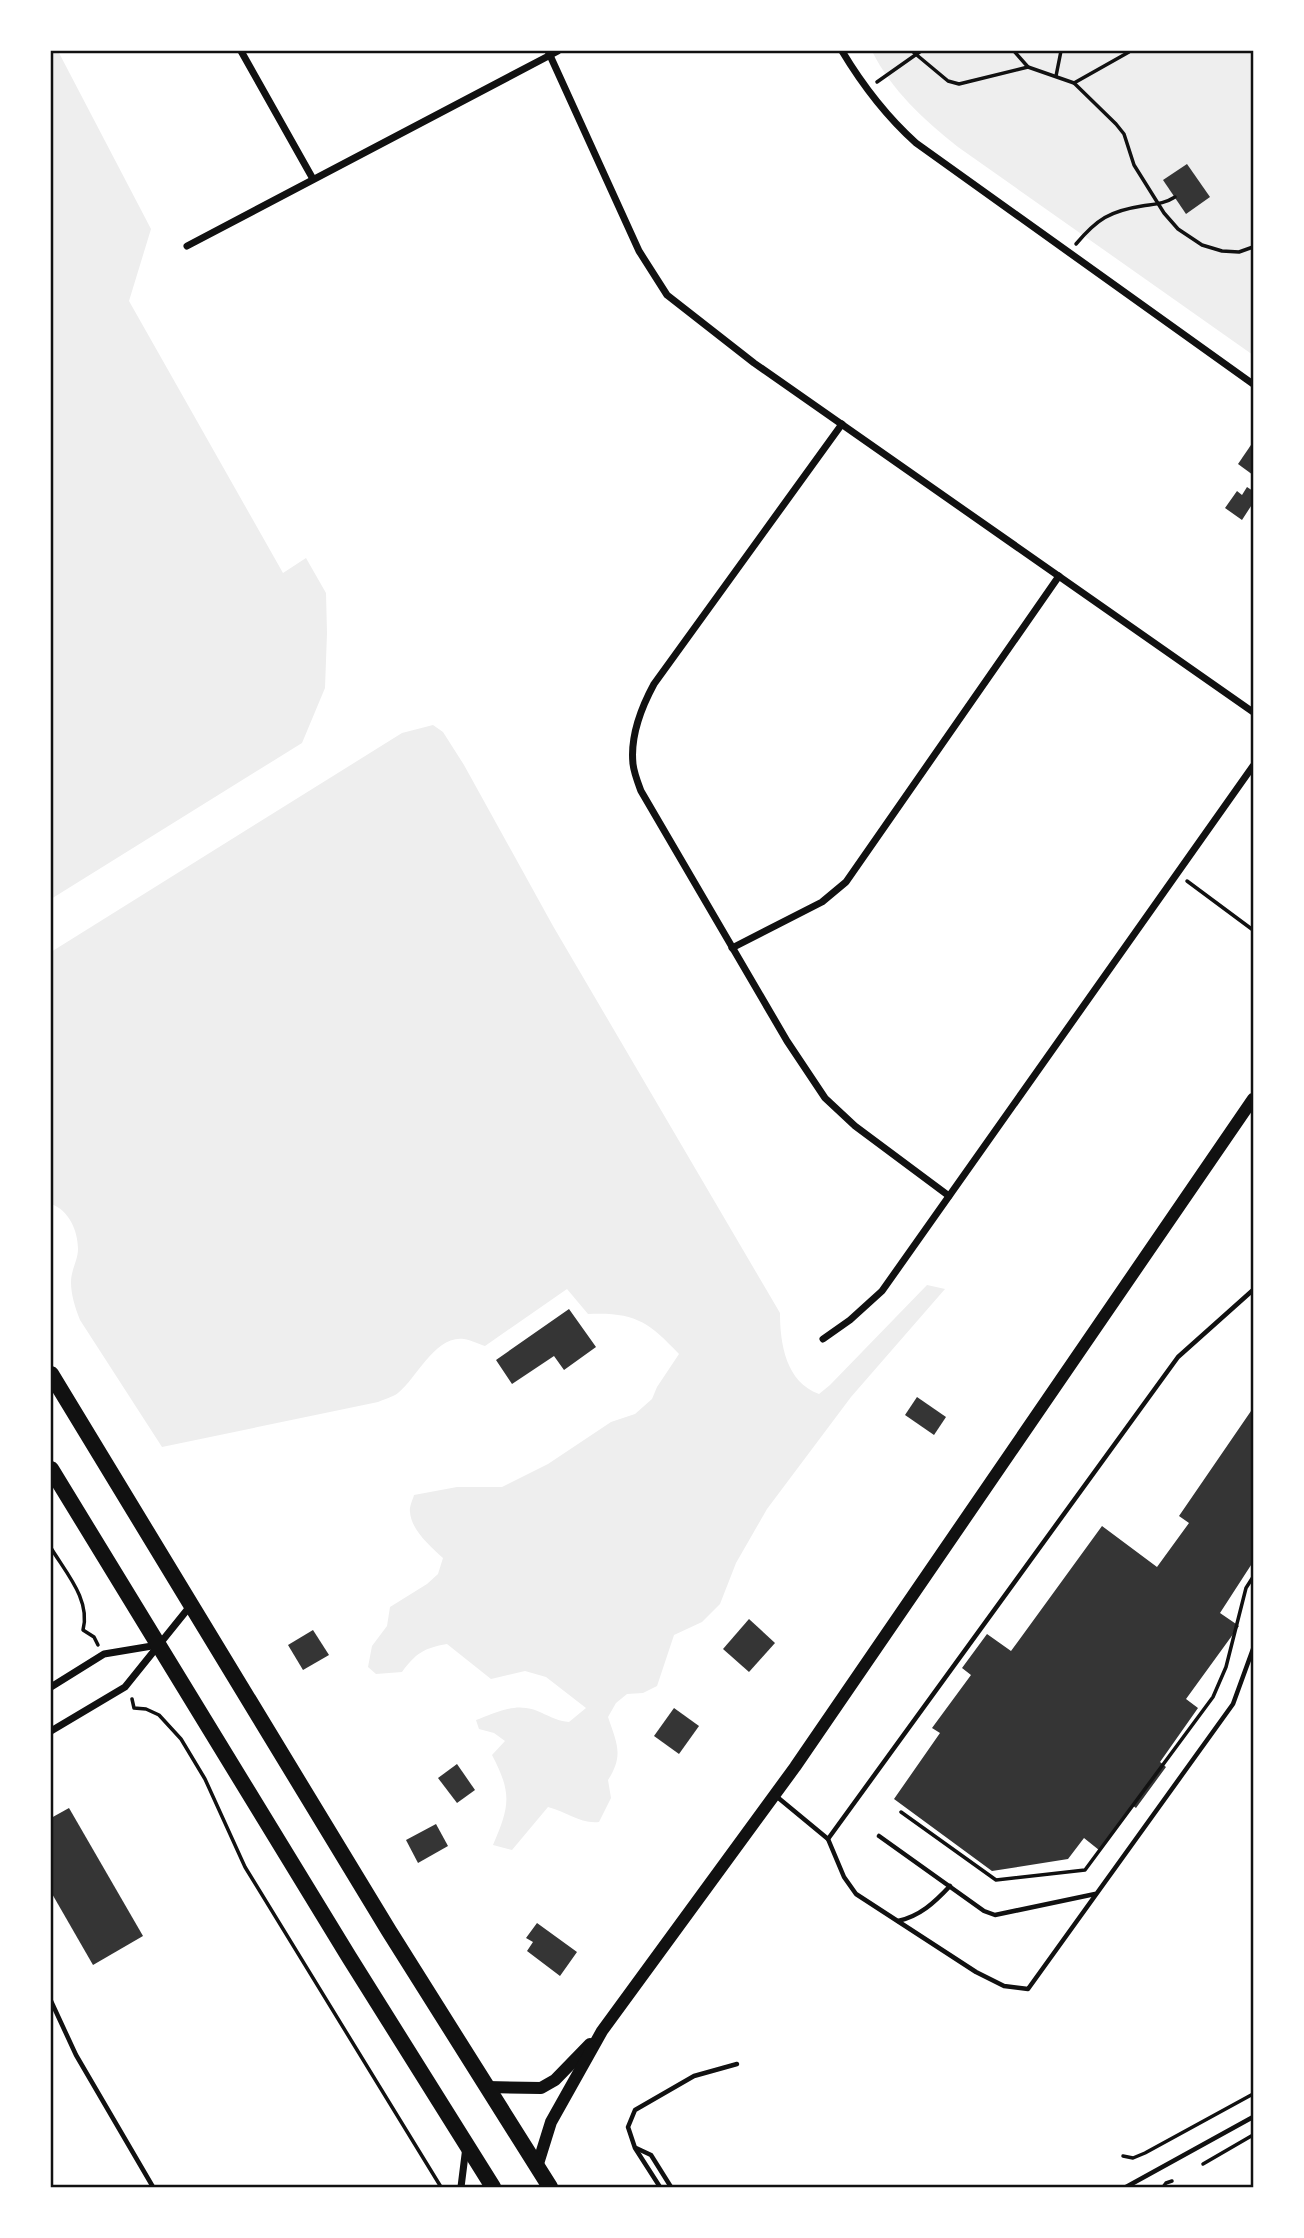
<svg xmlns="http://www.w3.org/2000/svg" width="1304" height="2238" font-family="Rubik,sans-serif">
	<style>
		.green { fill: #eee }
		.building { fill: #353535 }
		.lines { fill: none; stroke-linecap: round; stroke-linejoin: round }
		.path { stroke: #111; stroke-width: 3.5 }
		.service { stroke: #111; stroke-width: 4.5 }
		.minor { stroke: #111; stroke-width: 7 }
		.tertiary { stroke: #111; stroke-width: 12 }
		.trunk { stroke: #111; stroke-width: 16 }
		.neatline { fill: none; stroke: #111; stroke-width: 2.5 }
	</style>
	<rect width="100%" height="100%" fill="#fff"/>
	<!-- green -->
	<g class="green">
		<path d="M51,51H58L151,229L129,301L283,573L306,558L326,593L327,633L325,688L302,743L51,899Z"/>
		<path d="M872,51H1253V355L958,147C925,121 891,90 872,51Z"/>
		<path d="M433,725L443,732L464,765L553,926L780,1313C780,1344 786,1382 819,1394L830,1385L927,1285L945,1289L851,1397L767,1509L736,1563L720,1604L702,1622L674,1635L657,1686L643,1693L627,1694L616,1703L608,1717C617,1744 624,1755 608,1780L611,1798L599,1822C580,1824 567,1812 548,1807L512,1850L493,1845C510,1806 512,1793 492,1755L505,1741L494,1733L479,1729L476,1720C490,1715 510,1705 526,1708C542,1710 550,1720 569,1722L586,1708L546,1677L525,1671L491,1679L447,1644C424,1648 416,1653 402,1672L376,1674L368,1667L372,1646L387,1626L390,1607L427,1584L438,1574L443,1558C431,1547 411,1530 410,1512C409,1507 413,1499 414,1495L457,1487H502L548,1464L611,1422L635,1414L652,1399L657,1387L679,1354C648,1321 634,1312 588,1314L567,1289L485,1346C479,1344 471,1340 464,1339C435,1335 417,1378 398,1393C393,1397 384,1399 378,1402L162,1447L80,1320C75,1307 71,1295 71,1282C71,1270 78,1260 78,1249C78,1231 69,1210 51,1204V952L402,733Z"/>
	</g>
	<!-- building -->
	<g class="building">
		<path d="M1187,164L1210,197L1186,214L1163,180Z"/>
		<path d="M1253,442V475L1238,464Z"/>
		<path d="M1247,487L1253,491V503L1242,520L1225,508L1237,491L1242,495Z"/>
		<path d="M569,1309L596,1347L564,1370L554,1356L512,1384L496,1360Z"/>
		<path d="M917,1397L946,1417L934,1435L905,1415Z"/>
		<path d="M1251,1411L1253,1412V1562L1220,1613L1239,1626L1186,1699L1198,1708L1160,1762L1166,1767L1136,1808L1132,1805L1099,1850L1084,1838L1068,1859L992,1871L894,1799L940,1733L932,1728L971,1675L962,1668L987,1634L1011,1651L1102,1526L1157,1567L1189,1523L1179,1516Z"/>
		<path d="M749,1619L775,1643L749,1672L723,1649Z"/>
		<path d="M313,1630L329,1655L303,1670L288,1645Z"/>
		<path d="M674,1708L699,1726L679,1754L654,1736Z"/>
		<path d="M457,1764L475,1790L457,1803L438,1778Z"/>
		<path d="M69,1808L143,1936L93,1965L51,1892V1818Z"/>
		<path d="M436,1824L448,1846L418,1863L406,1840Z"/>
		<path d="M537,1923L577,1952L560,1976L527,1951L533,1942L526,1938Z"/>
	</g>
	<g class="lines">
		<!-- path -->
		<g class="path">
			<path d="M912,51L948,81L959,84L1028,67"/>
			<path d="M1014,51L1028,67L1074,83L1116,124L1124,134L1134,165L1164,213L1178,229L1202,245L1222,251L1239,252L1253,247"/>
			<path d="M1056,76L1061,51"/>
			<path d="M877,82L921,51"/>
			<path d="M1074,83L1129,52"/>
			<path d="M1076,244C1097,219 1110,211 1142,206C1154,204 1164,204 1175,197"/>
			<path d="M1187,881L1253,930"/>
			<path d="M51,1548C66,1573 91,1600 83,1630L94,1637L98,1645"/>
			<path d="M132,1699L134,1708L146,1709L159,1715L181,1739L205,1779L245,1867L441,2187"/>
			<path d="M901,1812L996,1880L1085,1870L1213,1697L1226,1667L1246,1588L1253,1577"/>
			<path d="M1123,2156L1133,2158L1145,2153L1253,2094"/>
			<path d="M1203,2164L1253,2135"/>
			<path d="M1163,2187L1166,2183L1172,2181"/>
		</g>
		<!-- service -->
		<g class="service">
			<path d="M776,1796L828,1839L844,1877L856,1894L976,1972L1004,1986L1028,1989L1233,1704L1253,1649"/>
			<path d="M879,1836L984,1911L995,1915L1095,1894"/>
			<path d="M828,1839L1178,1357L1253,1290"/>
			<path d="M898,1921C920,1916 934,1903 950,1886"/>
			<path d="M51,2001L76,2055L153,2187"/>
			<path d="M636,2148L651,2155L671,2187"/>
			<path d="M660,2187L635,2148L628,2127L635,2110L694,2076L737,2064"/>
			<path d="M1126,2187L1253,2117"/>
		</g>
		<!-- minor -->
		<g class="minor">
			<path d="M241,51L313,179"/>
			<path d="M548,51L639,251L667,295L754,363L1253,712"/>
			<path d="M842,51C863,86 886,116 916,143L1253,384"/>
			<path d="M187,246L558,51"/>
			<path d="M842,424L654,684C641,708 630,736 633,764C634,773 638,783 641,791L787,1041L825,1098L855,1126L949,1196"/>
			<path d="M732,948L822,902L846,882L1059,576"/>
			<path d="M823,1339L850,1320L882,1291L1253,766"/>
			<path d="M51,1687L104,1654L158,1645"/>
			<path d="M51,1731L125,1687L191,1605"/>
			<path d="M461,2187L466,2147"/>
		</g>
		<!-- tertiary -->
		<g class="tertiary">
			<path d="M487,2087L541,2088L555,2080L590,2044"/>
			<path d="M537,2167L551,2122L602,2031L795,1767L1253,1099"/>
		</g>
		<!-- trunk -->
		<g class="trunk">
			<path d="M51,1374L389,1931L550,2187"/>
			<path d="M51,1469L349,1957L493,2187"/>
		</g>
	</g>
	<!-- border -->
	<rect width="1304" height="2238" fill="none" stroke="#ffffff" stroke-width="105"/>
	<rect x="52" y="52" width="1200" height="2134" class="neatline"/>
</svg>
